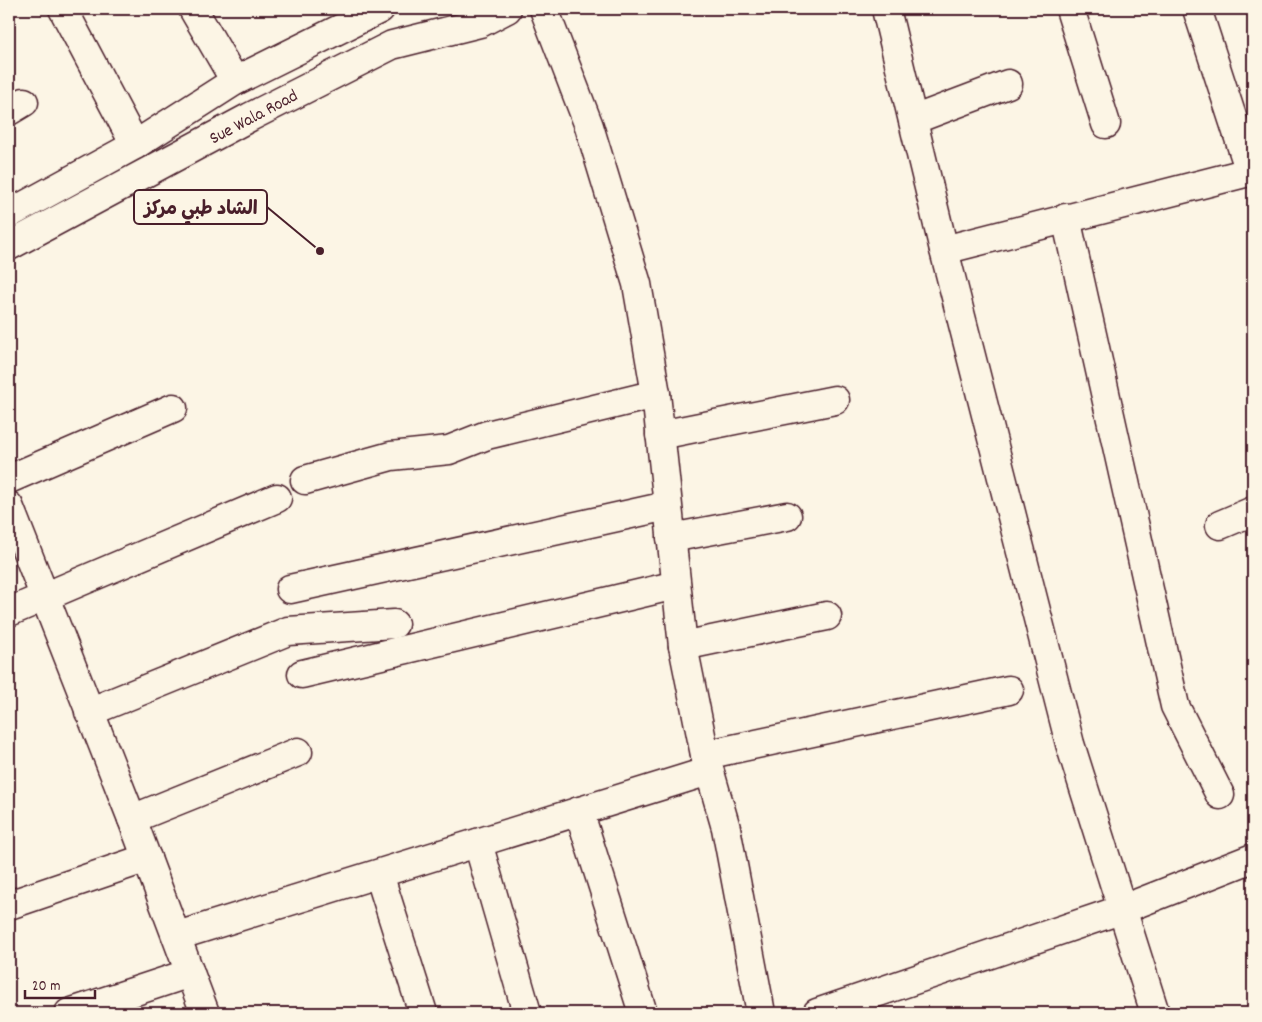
<svg xmlns="http://www.w3.org/2000/svg" width="1262" height="1022" font-family="Dekko,'Playpen Sans Arabic',sans-serif">
	<style>
		.lines { fill: none; stroke-linecap: round; stroke-linejoin: round }
		.minor-casing { stroke: #4a1f2b; stroke-width: 31 }
		.minor { stroke: #fcf5e5; stroke-width: 28 }
		.labels { text-anchor: middle; stroke-width: 4.5; stroke-linejoin: round; paint-order: stroke }
		.street-label { font-size: 18px; fill: #4a1f2b; stroke: #fcf5e5 }
		.leader { fill: none; stroke: #4a1f2b; stroke-width: 2 }
		.callout-dot { fill: #4a1f2b; stroke: #fcf5e5; stroke-width: 2 }
		.callout { fill: #fcf5e5; stroke: #4a1f2b; stroke-width: 2 }
		.callout-label { font-size: 19px; text-anchor: middle; font-weight: bold; fill: #4a1f2b }
	</style>
	<rect width="100%" height="100%" fill="#fcf5e5"/>
	<filter id="ink" filterUnits="userSpaceOnUse"><feTurbulence type="fractalNoise" baseFrequency=".02" numOctaves="2"/><feDisplacementMap in="SourceGraphic" scale="10" xChannelSelector="R" yChannelSelector="G"/><feConvolveMatrix kernelMatrix="1 2 1 2 8 2 1 2 1" color-interpolation-filters="sRGB"/></filter>
	<g filter="url(#ink)">
		<g class="lines">
			<!-- minor casing -->
			<g class="minor-casing">
				<g id="minor">
					<path d="M63,9L135,145"/>
					<path d="M193,9L235,81"/>
					<path d="M544,9L589,126L637,284L656,394L683,646L705,755L726,828L761,1013"/>
					<path d="M886,9L944,250L1070,744L1155,1013"/>
					<path d="M1070,9L1106,124"/>
					<path d="M1197,9L1250,172"/>
					<path d="M9,111L24,102"/>
					<path d="M913,120L1008,84"/>
					<path d="M9,214L135,145L235,81L380,9"/>
					<path d="M1066,218L1175,706L1220,795"/>
					<path d="M9,246L250,117L392,45L480,23L507,9"/>
					<path d="M944,250L1253,171"/>
					<path d="M660,435L835,400"/>
					<path d="M9,479L173,408"/>
					<path d="M305,480L391,456L449,450L487,435L656,394"/>
					<path d="M9,506L132,819L205,1013"/>
					<path d="M1220,525L1253,511"/>
					<path d="M671,538L787,516"/>
					<path d="M290,589L667,506"/>
					<path d="M9,612L277,498"/>
					<path d="M683,646L827,616"/>
					<path d="M302,674L676,585"/>
					<path d="M89,712L288,631L394,624"/>
					<path d="M705,755L1009,690"/>
					<path d="M579,811L643,1013"/>
					<path d="M132,819L298,752"/>
					<path d="M478,843L527,1013"/>
					<path d="M379,874L423,1013"/>
					<path d="M9,905L147,858"/>
					<path d="M177,936L709,771"/>
					<path d="M69,1013L190,973"/>
					<path d="M817,1013L1123,909L1253,858"/>
				</g>
			</g>
			<!-- minor -->
			<use href="#minor" class="minor"/>
		</g>
	</g>
	<g class="labels">
		<!-- street labels -->
		<g class="street-label">
			<text transform="translate(253 116) rotate(-28)" y="6">Sue Wala Road</text>
		</g>
	</g>
	<!-- callouts -->
	<path class="leader" d="M320 251L267 207"/>
	<circle class="callout-dot" cx="320" cy="251" r="5"/>
	<rect class="callout" x="134" y="190" width="133" height="34" rx="5"/>
	<g class="callout-label">
		<text x="201" y="214">الشاد طبي مرکز</text>
	</g>
	<!-- margin -->
	<rect width="1262" height="1022" fill="none" stroke="#fcf5e5" stroke-width="30"/>
	<rect x="15" y="15" width="1232" height="992" fill="none" stroke="#4a1f2b" stroke-width="2" filter="url(#ink)"/>
	<!-- scale -->
	<path d="M25 990v8h70v-8" fill="none" stroke="#4a1f2b" stroke-width="2.5"/>
	<text x="32" y="990" font-size="15" fill="#4a1f2b" stroke="#fcf5e5" stroke-width="4" paint-order="stroke">20 m</text>
</svg>
